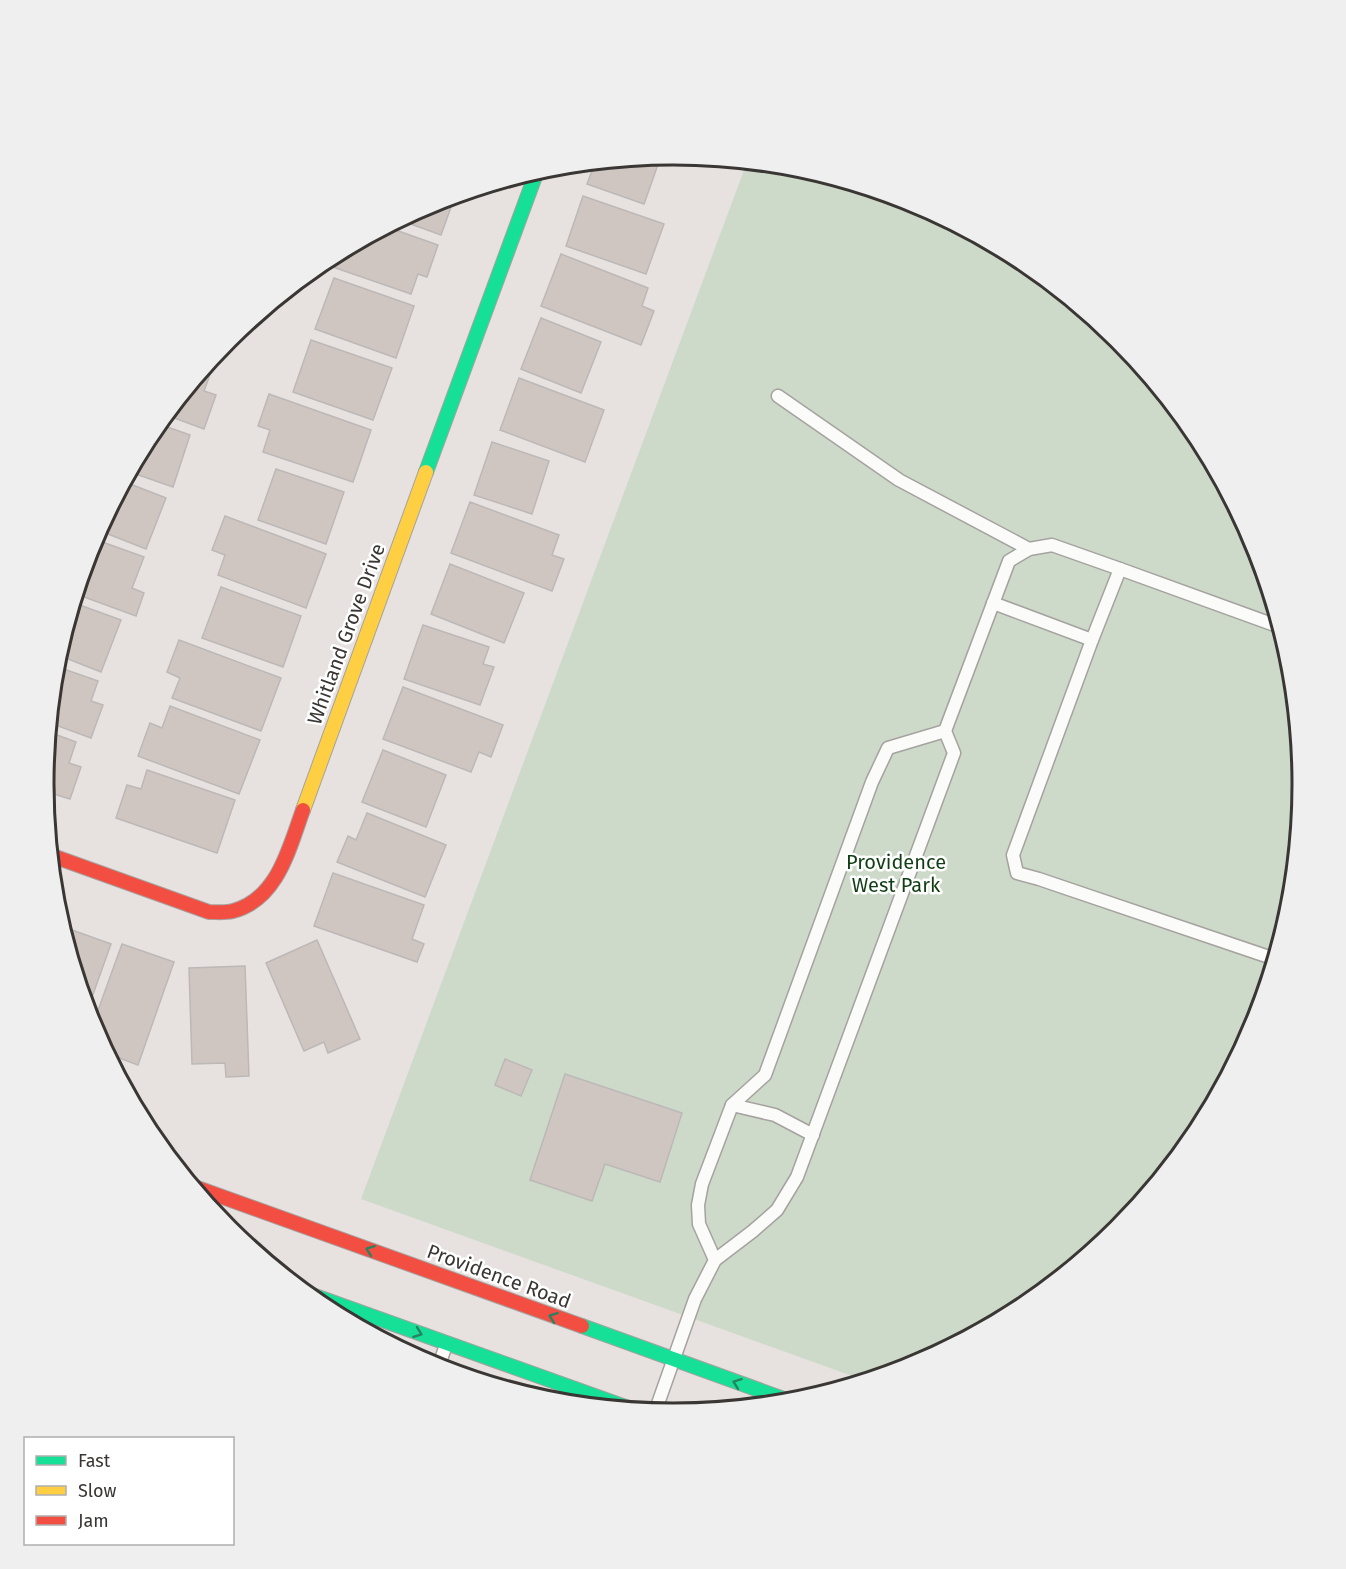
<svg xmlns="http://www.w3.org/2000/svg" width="1346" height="1569" font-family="'Fira Sans',sans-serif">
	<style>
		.green { fill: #cddac9 }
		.building { fill: #d0c6c1; stroke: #bcb8b7; stroke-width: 1.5 }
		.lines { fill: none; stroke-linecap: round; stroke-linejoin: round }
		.lane-casing { stroke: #a5a2a0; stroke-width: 15 }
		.fast-casing { stroke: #a5a2a0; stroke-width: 16 }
		.slow-casing { stroke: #a5a2a0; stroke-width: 16 }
		.jam-casing { stroke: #a5a2a0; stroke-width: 16 }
		.lane { stroke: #fbfbfa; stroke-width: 12 }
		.fast { stroke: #16e098; stroke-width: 14 }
		.slow { stroke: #ffcf43; stroke-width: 14 }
		.jam { stroke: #f24e42; stroke-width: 14 }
		.oneway { stroke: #298261 }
		.labels { text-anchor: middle; stroke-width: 5; stroke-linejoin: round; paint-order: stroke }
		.street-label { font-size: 20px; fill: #393634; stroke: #fff }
		.park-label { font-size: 20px; fill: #113d14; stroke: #fff }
		.rim { fill: none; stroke: #393634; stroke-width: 3 }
	</style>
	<rect width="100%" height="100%" fill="#e7e2e0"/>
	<!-- green -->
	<path class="green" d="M747,162L796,167L914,203L1023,261L1118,340L1197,435L1255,544L1290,662L1302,785L1290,908L1254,1026L1196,1135L1118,1230L1022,1308L914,1366L866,1381L361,1199Z"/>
	<!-- building -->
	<g class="building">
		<path d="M661,156L644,204L587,184L595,163Z"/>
		<path d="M455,196L441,235L400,220L432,203Z"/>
		<path d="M583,196L664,224L646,274L566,246Z"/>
		<path d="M387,227L438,245L427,277L418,274L411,294L330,266L333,256Z"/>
		<path d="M561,254L648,288L642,306L654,311L641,345L541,306Z"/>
		<path d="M334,278L414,306L396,358L315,329Z"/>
		<path d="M541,318L601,342L581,393L521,369Z"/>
		<path d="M311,340L392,368L373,420L293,392Z"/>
		<path d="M204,369L211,372L204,391L216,395L204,429L166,415Z"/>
		<path d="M519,378L604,410L585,462L500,430Z"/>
		<path d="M269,394L371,430L353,482L263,452L270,430L258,426Z"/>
		<path d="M159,424L190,435L173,487L130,472L150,434Z"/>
		<path d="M492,442L549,461L532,514L474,495Z"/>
		<path d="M276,469L344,492L326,544L258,520Z"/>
		<path d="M125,482L166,498L146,549L98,530Z"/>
		<path d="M470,502L559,535L552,555L564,559L552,591L451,553Z"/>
		<path d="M225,516L326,554L306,608L218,575L225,555L212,550Z"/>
		<path d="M94,539L144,557L132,588L144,593L136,616L76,594Z"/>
		<path d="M450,564L524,593L504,643L431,614Z"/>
		<path d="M221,587L301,616L283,667L202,638Z"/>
		<path d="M74,603L121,620L101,672L58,655Z"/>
		<path d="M423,625L489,647L483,664L494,667L480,705L404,679Z"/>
		<path d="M179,640L281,678L261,731L172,698L180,678L167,672Z"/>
		<path d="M55,666L98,681L91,701L103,705L91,738L50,723Z"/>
		<path d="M403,687L503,725L491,757L479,752L471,772L383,739Z"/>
		<path d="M170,706L260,740L239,794L138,756L150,723L162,728Z"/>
		<path d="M49,732L76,742L69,763L81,767L70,799L44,791V784Z"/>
		<path d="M383,750L446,775L426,827L362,802Z"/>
		<path d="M147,770L235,800L217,853L116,818L127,785L141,789Z"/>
		<path d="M367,813L446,845L425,897L337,862L348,836L356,840Z"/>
		<path d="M333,873L424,905L412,939L424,944L417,962L314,926Z"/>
		<path d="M61,926L111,944L87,1011Z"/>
		<path d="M317,940L360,1039L328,1053L324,1042L304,1051L266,963Z"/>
		<path d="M122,944L174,962L138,1065L106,1053L110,1041L98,1037L92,1027Z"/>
		<path d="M245,966L249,1076L226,1077L225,1063L192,1064L189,968Z"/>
		<path d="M505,1059L532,1070L521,1096L495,1085Z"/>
		<path d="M565,1074L682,1113L660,1182L605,1164L592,1201L530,1180Z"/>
	</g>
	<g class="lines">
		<!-- lane casing -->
		<g class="lane-casing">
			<g id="lane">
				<path d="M778,396L899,480L1029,549"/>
				<path d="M1120,569L1280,627"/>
				<path d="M993,603L1092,640"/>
				<path d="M732,1105L775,1115L813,1135"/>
				<path d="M715,1260L699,1224L698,1205L702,1184L732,1105L765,1075L872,782L888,748L945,731L1009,561L1029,549L1052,545L1120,569L1092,640L1013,855L1017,873L1039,879L1275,959"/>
				<path d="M438,1368L446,1345"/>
				<path d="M655,1412L695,1299L715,1260L753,1231L777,1210L797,1177L954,753L945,731"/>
			</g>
		</g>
		<!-- fast casing -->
		<g class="fast-casing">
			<g id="fast">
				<path d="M426,472L537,171"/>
				<path d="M304,1292L634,1410"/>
				<path d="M582,1326L792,1402"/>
			</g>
		</g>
		<!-- slow casing -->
		<g class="slow-casing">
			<path id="slow" d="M303,810L426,472"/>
		</g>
		<!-- jam casing -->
		<g class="jam-casing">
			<g id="jam">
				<path d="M50,855L209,912C217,912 225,913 233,911C278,899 289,848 303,810"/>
				<path d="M192,1186L582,1326"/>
			</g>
		</g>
		<!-- lane -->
		<use href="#lane" class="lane"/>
		<!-- fast -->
		<use href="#fast" class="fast"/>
		<!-- slow -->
		<use href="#slow" class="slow"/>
		<!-- jam -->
		<use href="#jam" class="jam"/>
	</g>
	<!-- one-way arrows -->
	<defs><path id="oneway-chevron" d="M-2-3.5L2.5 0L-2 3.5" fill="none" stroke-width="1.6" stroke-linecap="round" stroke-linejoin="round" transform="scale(1.5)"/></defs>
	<g class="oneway">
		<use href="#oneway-chevron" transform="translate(370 1250) rotate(-160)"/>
		<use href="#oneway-chevron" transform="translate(553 1317) rotate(-160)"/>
		<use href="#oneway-chevron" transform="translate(418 1333) rotate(20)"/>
		<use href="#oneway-chevron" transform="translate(737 1383) rotate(-160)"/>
	</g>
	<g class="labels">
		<!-- street labels -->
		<g class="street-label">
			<text transform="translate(346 634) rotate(-70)" y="7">Whitland Grove Drive</text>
			<text transform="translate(499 1276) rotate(20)" y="7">Providence Road</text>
		</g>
		<!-- park labels -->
		<g class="park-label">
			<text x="896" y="869">Providence<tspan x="896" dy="23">West Park</tspan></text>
		</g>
	</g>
	<!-- crop -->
	<path d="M0 0H1346V1569H0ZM54 784a619 619 0 1 1 1238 0a619 619 0 1 1-1238 0Z" fill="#efefef" fill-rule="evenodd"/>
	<path class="rim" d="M54 784a619 619 0 1 1 1238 0a619 619 0 1 1-1238 0Z"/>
	<!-- legend -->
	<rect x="24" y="1437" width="210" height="108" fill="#ffffff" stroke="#b0afae" stroke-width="1.5"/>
	<rect x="36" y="1456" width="30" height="9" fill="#16e098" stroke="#b0afae" stroke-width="1.5"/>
	<text x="78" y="1467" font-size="18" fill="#393634">Fast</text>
	<rect x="36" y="1486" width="30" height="9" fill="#ffcf43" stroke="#b0afae" stroke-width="1.5"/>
	<text x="78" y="1497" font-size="18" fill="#393634">Slow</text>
	<rect x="36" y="1516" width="30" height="9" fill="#f24e42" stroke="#b0afae" stroke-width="1.5"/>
	<text x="78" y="1527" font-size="18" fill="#393634">Jam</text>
</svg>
